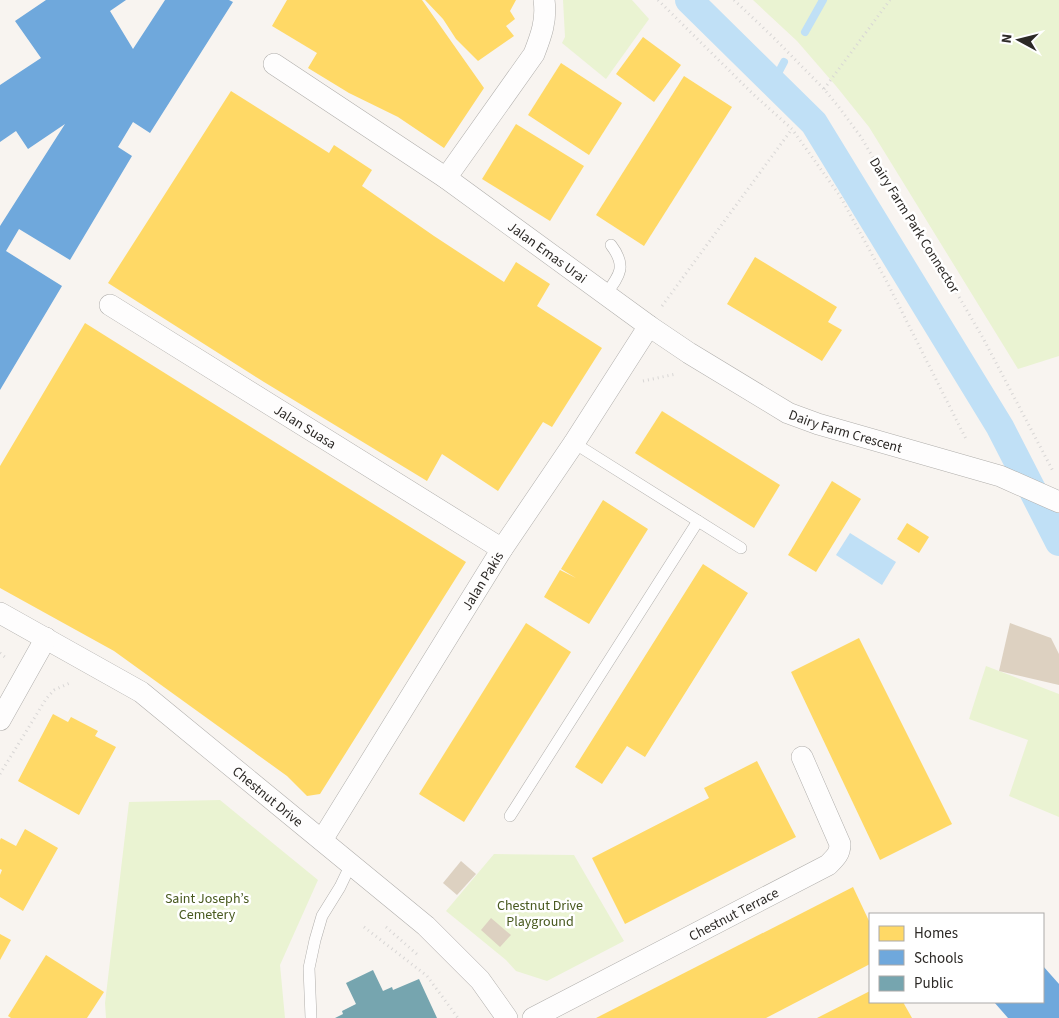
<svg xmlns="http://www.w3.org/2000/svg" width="1059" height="1018" font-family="'Source Sans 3',sans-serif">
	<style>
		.green { fill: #eaf3d2 }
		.water { fill: #c0e0f6 }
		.homes { fill: #ffd966 }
		.schools { fill: #6fa8dc }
		.public { fill: #76a5af }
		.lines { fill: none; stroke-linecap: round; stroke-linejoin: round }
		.stream { stroke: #c0e0f6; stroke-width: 8 }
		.canal { stroke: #c0e0f6; stroke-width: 28 }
		.building { fill: #ddd1c1 }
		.service-casing { stroke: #b0aeab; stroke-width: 12 }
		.minor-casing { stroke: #b0aeab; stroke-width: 22 }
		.path { stroke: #d8d6d5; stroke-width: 3; stroke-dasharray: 1 4; stroke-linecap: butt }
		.service { stroke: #fefdfd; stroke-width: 11 }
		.minor { stroke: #fefdfd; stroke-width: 21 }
		.labels { text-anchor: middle; stroke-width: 5; stroke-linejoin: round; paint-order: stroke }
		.street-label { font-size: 14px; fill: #2c2926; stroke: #fff }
		.park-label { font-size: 14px; fill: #48591f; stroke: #fff }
	</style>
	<rect width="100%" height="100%" fill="#f8f4f0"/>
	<!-- green -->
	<g class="green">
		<path d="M563,0H632L649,19L606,79L562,43L565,37Z"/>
		<path d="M753,0H1059V356L1018,369L869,127L836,86L797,41Z"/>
		<path d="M986,666L1059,694V817L1009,796L1028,740L969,719Z"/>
		<path d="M220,800L318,880L280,965L285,1018H106L105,1003L129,802Z"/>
		<path d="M494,854L574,855L624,941L547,981L516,971L506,960L446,911Z"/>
	</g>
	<!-- water -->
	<path class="water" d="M850,533L896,562L882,585L836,555Z"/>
	<!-- homes -->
	<g class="homes">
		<path d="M287,0H422L484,88L444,148L398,117L349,93L308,68L317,53L272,26Z"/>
		<path d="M425,0H516L510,11L515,19L506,26L514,36L478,61L456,39L443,19Z"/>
		<path d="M643,37L681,65L654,102L616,74Z"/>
		<path d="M561,63L622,103L589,155L528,115Z"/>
		<path d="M684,76L732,107L644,246L596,215Z"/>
		<path d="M231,91L329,153L334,145L372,170L362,186L434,236L504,282L516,262L550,284L537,306L602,348L552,427L543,422L498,491L442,454L427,481L264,382L108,283Z"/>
		<path d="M516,124L584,166L550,221L482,179Z"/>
		<path d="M755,257L837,307L828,322L842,330L822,361L727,304Z"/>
		<path d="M85,323L466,562L320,794L307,796L287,776L114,651L0,588V466Z"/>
		<path d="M662,411L780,485L754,528L635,453Z"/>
		<path d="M832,481L861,499L816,572L788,555Z"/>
		<path d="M603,500L648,529L589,624L544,597L560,570L576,578L561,569Z"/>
		<path d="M907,523L929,537L919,553L897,539Z"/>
		<path d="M703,564L748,593L645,757L627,746L602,784L575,767Z"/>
		<path d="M526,623L571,652L464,822L419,794Z"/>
		<path d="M859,638L952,824L880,860L791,672Z"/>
		<path d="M53,714L68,722L71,717L98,731L95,736L116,747L79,815L18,781Z"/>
		<path d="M757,761L796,837L625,924L592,858L709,798L704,788Z"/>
		<path d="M25,829L58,848L23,911L0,897V875L2,870L0,869V840L1,838L16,846Z"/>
		<path d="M853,887L870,923V964L766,1018H596Z"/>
		<path d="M0,934L11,940L0,960Z"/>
		<path d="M46,955L104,992L87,1018H11L8,1016Z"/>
		<path d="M870,991V1002H903L912,1018H817Z"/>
	</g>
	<!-- schools -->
	<g class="schools">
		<path d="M46,0H126L110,11L133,49L165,0H229L233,2L150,133L133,122L118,147L132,156L70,260L19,229L6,251L62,286L0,390V226L65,124L28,149L16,131L0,142V85L41,58L15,21Z"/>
		<path d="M1043,966L1059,984V1018H1008L994,1002H1043Z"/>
	</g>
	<!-- public -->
	<path class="public" d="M373,970L383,991L392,987L393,990L419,979L437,1018H335L343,1014L342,1011L356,1004L346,983Z"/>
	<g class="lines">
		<!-- stream -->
		<g class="stream">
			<path d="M805,32L823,0"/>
			<path d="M773,83L784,62"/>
		</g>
		<!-- canal -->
		<path class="canal" d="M689,0L814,123L1000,427L1059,542"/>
	</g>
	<!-- building -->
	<g class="building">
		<path d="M1010,623L1051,638L1059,654V685L999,671Z"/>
		<path d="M461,861L476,874L457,895L443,883Z"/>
		<path d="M491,918L511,935L500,947L481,930Z"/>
	</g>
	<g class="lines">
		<!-- service casing -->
		<g class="service-casing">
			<g id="service">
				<path d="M606,294C620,275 627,266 611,245"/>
				<path d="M574,443L741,548"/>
				<path d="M510,816L698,521"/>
				<path d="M311,1018L309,968L315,940L322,916L340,887L351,864"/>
			</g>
		</g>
		<!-- minor casing -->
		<g class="minor-casing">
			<g id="minor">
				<path id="s1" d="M274,64L446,178L649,326L689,353L788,413L818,424L1000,476L1059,502"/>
				<path d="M446,178L534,54C541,36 547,20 544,0"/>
				<path id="s2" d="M110,305L502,549"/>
				<path id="s3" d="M0,613L141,692L426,926L480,980L507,1018"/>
				<path d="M0,720L46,638"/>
				<path id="s4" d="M322,840L502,549L574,443L649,326"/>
				<path id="s5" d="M533,1018L828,865C835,858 840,854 840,844L802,757"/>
			</g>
		</g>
		<!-- path -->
		<g class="path">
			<path d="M658,0L753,94L792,129L840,196L887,282L967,441"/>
			<path d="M734,0L773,37L824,89L838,106L861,137L886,180L948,278L983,338L1054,473"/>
			<path d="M824,89L890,0"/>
			<path d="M662,306L792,129"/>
			<path d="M643,381L676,374"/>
			<path d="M0,653L7,659"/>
			<path d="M0,774L46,699L54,690L72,682"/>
			<path d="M364,927L427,976L458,1018"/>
			<path d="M386,927L419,956"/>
		</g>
		<!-- service -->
		<use href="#service" class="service"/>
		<!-- minor -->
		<use href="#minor" class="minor"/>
	</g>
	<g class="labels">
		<!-- street labels -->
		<g class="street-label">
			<text transform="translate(915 225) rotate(58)" y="5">Dairy Farm Park Connector</text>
			<text dy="5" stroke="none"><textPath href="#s1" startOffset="332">Jalan Emas Urai</textPath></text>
			<text dy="5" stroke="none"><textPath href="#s2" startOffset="230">Jalan Suasa</textPath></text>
			<text dy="5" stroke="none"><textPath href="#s1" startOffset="682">Dairy Farm Crescent</textPath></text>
			<text dy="5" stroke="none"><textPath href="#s4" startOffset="305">Jalan Pakis</textPath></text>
			<text dy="5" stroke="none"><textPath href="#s3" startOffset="326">Chestnut Drive</textPath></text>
			<text dy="5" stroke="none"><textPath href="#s5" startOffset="226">Chestnut Terrace</textPath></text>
		</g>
		<!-- park labels -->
		<g class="park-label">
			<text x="207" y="903">Saint Joseph’s<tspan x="207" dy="16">Cemetery</tspan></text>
			<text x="540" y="910">Chestnut Drive<tspan x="540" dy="16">Playground</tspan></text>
		</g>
	</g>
	<!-- legend -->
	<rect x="869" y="913" width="175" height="90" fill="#ffffff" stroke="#aba9a8"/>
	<rect x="879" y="926" width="25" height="15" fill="#ffd966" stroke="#aba9a8"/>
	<text x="914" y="938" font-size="15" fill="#2c2926">Homes</text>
	<rect x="879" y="950" width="25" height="15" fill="#6fa8dc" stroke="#aba9a8"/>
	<text x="914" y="963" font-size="15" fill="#2c2926">Schools</text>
	<rect x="879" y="976" width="25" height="15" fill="#76a5af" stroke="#aba9a8"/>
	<text x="914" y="988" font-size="15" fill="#2c2926">Public</text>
	<!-- north arrow -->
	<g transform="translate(1019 40) rotate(277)" stroke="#ffffff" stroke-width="4" paint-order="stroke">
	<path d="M0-4L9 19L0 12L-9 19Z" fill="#2c2926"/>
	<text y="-8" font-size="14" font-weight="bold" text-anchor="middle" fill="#2c2926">N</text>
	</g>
</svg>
